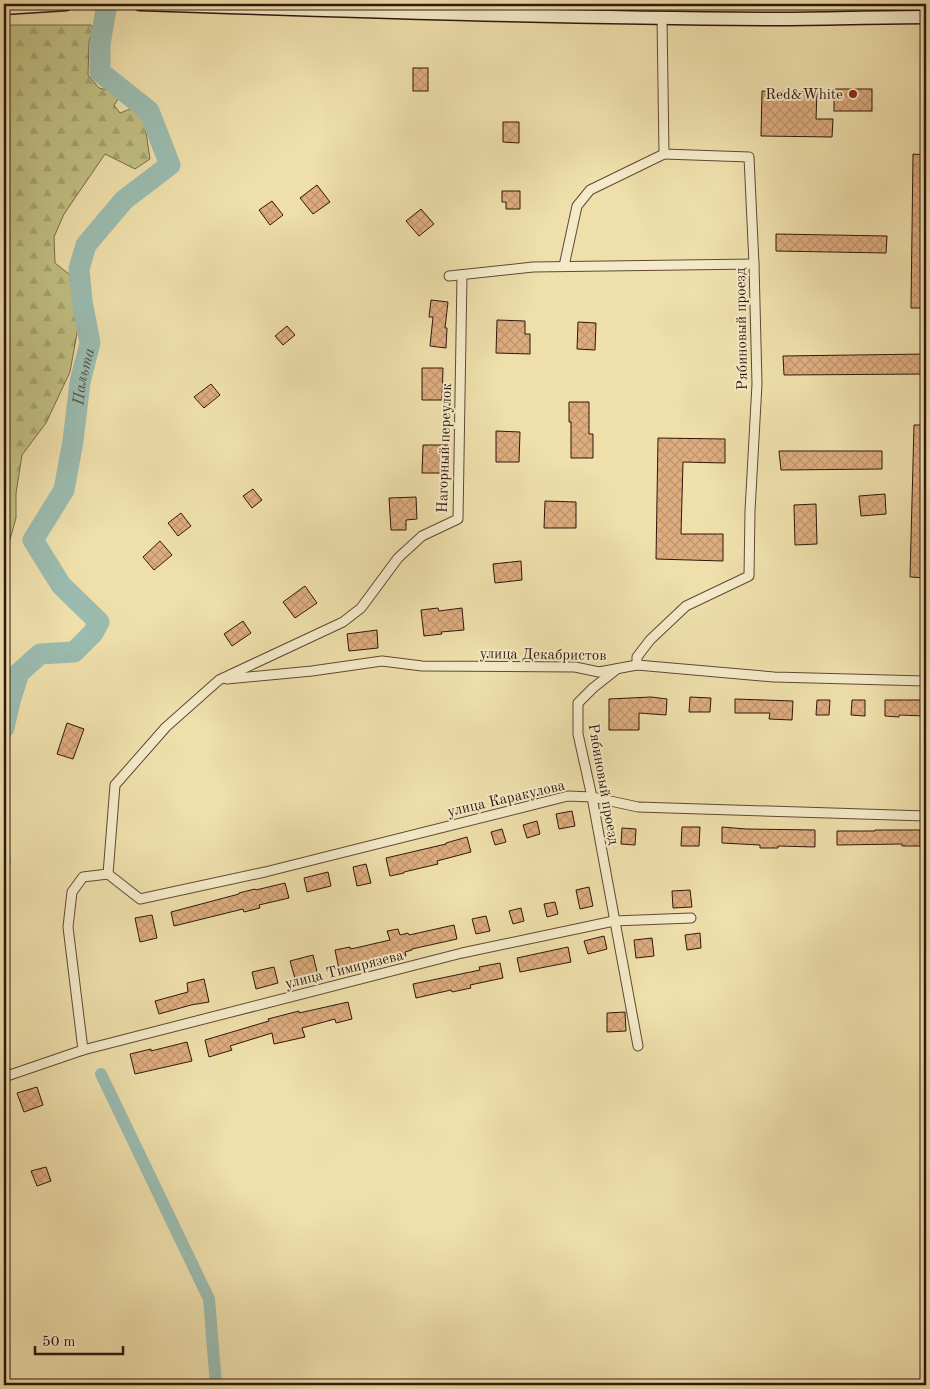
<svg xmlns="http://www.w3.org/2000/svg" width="930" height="1389" font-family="'Old Standard TT',serif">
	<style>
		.forest { fill: url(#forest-firs); stroke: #796a48 }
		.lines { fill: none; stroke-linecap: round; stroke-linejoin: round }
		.canal { stroke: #9bbcb0; stroke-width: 12 }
		.river { stroke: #9bbcb0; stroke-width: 21 }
		.building { fill: url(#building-cross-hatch); stroke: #31160c }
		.minor-casing { stroke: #604834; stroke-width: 11 }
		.secondary-casing { stroke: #31160c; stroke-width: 15 }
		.minor { stroke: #f4eac8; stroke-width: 9 }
		.secondary { stroke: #f4eac8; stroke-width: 12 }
		.poi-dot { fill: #8f2418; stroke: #f4eac8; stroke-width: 2 }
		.labels { text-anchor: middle; stroke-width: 4; stroke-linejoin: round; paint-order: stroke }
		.poi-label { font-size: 15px; fill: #31160c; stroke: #f4eac8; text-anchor: end }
		.street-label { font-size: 15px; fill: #31160c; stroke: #f4eac8 }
		.water-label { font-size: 16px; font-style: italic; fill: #565045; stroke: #f4eac8 }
	</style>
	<defs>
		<pattern id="forest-firs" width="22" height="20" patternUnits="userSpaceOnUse" patternTransform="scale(1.25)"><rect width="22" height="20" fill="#c1bf83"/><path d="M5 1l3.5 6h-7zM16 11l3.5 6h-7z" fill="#a6a370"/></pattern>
		<pattern id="building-cross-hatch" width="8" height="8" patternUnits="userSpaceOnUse" patternTransform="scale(1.25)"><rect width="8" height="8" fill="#dead7f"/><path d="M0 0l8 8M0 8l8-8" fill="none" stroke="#bf946d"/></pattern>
	</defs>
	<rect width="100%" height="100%" fill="#eedfab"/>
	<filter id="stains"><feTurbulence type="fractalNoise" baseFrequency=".004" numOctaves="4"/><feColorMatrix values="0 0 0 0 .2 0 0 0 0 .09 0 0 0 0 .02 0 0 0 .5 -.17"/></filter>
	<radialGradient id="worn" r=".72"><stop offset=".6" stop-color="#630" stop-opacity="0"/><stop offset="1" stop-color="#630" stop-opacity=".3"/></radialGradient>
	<!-- forest -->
	<path class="forest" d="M4,25H91L94,30L89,41L88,75L99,88L111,91L119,98L114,105L120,113C131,109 136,104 147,114L145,125L150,159L135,169L105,154L64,214L54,237L55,263L74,278L79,322L70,372L46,423L22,455L16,493V518L9,543L4,548Z"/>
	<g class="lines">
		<!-- canal -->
		<g class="canal">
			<path d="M4,858L5,861"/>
			<path d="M101,1074L209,1299L216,1385"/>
		</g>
		<!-- river -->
		<path class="river" id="s1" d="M4,728L10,701L19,673L40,654L74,652L93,633L99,622L61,585L33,540L64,490L73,441L80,382L90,343L82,301L79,269L86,245L124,200L170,165L149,111L100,72V44L107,4"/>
	</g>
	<!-- building -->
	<g class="building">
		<rect x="413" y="68" width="15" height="23"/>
		<rect x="834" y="89" width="38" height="22"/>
		<path d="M762,91L817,92L816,119H833L832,137L761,136Z"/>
		<path d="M503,122H519V143L503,142Z"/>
		<path d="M913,154L926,155V308H911Z"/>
		<path d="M317,185L330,202L313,214L300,198Z"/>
		<path d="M502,191H520V209H506V202H502Z"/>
		<path d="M272,201L283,215L270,225L259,210Z"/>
		<path d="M421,209L434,224L419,236L406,221Z"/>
		<path d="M776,234L887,236L886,253L776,251Z"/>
		<path d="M431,300L448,302L445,328H447L446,348L430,346L433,317H429Z"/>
		<path d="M497,320L525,321V334H530V354L496,353Z"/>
		<path d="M578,322L596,323L595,350L577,349Z"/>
		<path d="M287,326L295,335L283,345L275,336Z"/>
		<path d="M926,354V374L784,375L783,356Z"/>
		<path d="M422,368H443L442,400H422Z"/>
		<path d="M211,384L220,395L204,408L194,397Z"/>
		<path d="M569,402H589V434H593V458H571V422H569Z"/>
		<path d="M914,425H926V578L910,577Z"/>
		<path d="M496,431L520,432L519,462H496Z"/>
		<path d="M658,438L725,439V463L683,462L681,534H723V561L656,559Z"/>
		<path d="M423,445H448V473H422Z"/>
		<path d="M779,451H882V469L781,470Z"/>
		<path d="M253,489L262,500L252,508L243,496Z"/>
		<path d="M885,494L886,514L861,516L859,496Z"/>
		<path d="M416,497L417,519L406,520V530H391L389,498Z"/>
		<path d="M545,501L576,502V528H544Z"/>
		<path d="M816,504L817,544L795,545L794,505Z"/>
		<path d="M181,513L191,526L178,536L168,523Z"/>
		<path d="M160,541L172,555L154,570L143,557Z"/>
		<path d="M521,561L522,580L495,583L493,564Z"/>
		<path d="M305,586L317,603L295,618L283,602Z"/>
		<path d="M438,608L439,611L462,608L464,630L441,632L442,634L424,636L421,610Z"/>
		<path d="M243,621L251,633L232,646L224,634Z"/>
		<path d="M377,630L378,648L349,651L347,634Z"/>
		<path d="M651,697L667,699L666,715L639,713V730H609V699Z"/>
		<path d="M690,697L711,698L710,712H689Z"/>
		<path d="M735,699L793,701L792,720L769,719L770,713H735Z"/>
		<path d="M817,700H830L829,715H816Z"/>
		<path d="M852,700H865V716L851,715Z"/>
		<path d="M885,700H926V716L899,715V717L885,716Z"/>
		<path d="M67,723L84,729L73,759L57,754Z"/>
		<path d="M572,811L575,826L559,829L556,814Z"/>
		<path d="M537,821L540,834L527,838L523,825Z"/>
		<path d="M682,827H700L699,846H681Z"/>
		<path d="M722,827L746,829L815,830V847L778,846V848H760V845L722,843Z"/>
		<path d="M622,828L636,829L635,845L621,844Z"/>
		<path d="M502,829L506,842L495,845L491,832Z"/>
		<path d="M875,830H920V846H902V844L837,845V831H875Z"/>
		<path d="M467,837L471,852L437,861L438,864L404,872V873L390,876L386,858L446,844V843Z"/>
		<path d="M366,864L371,883L357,886L353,867Z"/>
		<path d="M328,872L331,886L307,892L304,878Z"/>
		<path d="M285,883L289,898L259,905L260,908L244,912L243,909L174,926L171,912L239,894V893L255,889L256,890Z"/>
		<path d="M589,887L593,906L580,909L576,890Z"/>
		<path d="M690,890L692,907L673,908L672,891Z"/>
		<path d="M555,902L558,914L547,917L544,904Z"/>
		<path d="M521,908L524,921L513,924L509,911Z"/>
		<path d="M152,915L157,938L140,942L135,918Z"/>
		<path d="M486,916L490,931L476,934L472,919Z"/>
		<path d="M454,925L457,939L412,949V950L405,952L406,956L394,959L393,955L339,969L335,950L350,947L351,949L390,940L387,931L398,929L400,935L408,933L409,935Z"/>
		<path d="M700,933L701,948L687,950L685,935Z"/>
		<path d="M604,936L607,949L588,954L584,941Z"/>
		<path d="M652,938L654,956L636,958L634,940Z"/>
		<path d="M568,947L571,962L520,972L517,958Z"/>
		<path d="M313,955L318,976L296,982L290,961Z"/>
		<path d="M500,963L503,978L470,985L471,988L452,992L451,990L416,998L413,984L480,970L479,967Z"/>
		<path d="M274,967L278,983L256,989L252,972Z"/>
		<path d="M204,979L209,1002L191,1005L159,1014L155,1001L188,992L187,983Z"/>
		<path d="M348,1002L352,1019L336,1023L335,1019L302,1028L305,1037L274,1044L272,1033L230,1046L232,1050L209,1057L205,1040L269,1021L268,1019L299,1011V1013Z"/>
		<path d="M625,1012L626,1031L607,1032V1013Z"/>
		<path d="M187,1042L192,1061L135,1074L130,1054L151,1049V1051Z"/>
		<path d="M37,1087L43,1105L24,1112L17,1093Z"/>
		<path d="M46,1167L51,1181L37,1186L31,1171Z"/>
	</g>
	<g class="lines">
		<!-- minor casing -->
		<g class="minor-casing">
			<g id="minor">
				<path d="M564,266L577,206L590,190L664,154"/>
				<path d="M449,276L533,267L754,264"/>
				<path d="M637,665V657L650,640L686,606L749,576L750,511L757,384L754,264L749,157L664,154L662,17"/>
				<path d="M617,669L593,688L578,703V734L592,797L638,1046"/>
				<path d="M227,679L312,671L382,661L422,666L575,667L599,672L637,665L774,677L926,681"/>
				<path d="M108,874L140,899L265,872L568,796L592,797L638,807L926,816"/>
				<path d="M83,1050L68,927L72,892L83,877L108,874L115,785L166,727L219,680L343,622L361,608L398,558L422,536L458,519L462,275"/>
				<path d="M4,1077L83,1050L462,953L614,921L691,918"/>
			</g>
		</g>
		<!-- secondary casing -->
		<g class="secondary-casing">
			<g id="secondary">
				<path d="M140,4C352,11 564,18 776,19C826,19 876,17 926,17"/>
				<path d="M4,8L66,4"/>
			</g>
		</g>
		<!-- minor -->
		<use href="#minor" class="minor"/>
		<!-- secondary -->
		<use href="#secondary" class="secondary"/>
	</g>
	<!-- markers -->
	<circle class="poi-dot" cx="853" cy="94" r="5"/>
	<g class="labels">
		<!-- poi labels -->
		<g class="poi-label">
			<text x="843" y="99">Red&amp;White</text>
		</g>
		<!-- street labels -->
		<g class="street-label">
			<text transform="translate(741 329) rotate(-91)" y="5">Рябиновый проезд</text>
			<text transform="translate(444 448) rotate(-88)" y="5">Нагорный переулок</text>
			<text transform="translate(543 654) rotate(1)" y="5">улица Декабристов</text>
			<text transform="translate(604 784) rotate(80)" y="5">Рябиновый проезд</text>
			<text transform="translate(506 798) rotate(-13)" y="5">улица Каракулова</text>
			<text transform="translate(344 969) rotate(-14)" y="5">улица Тимирязева</text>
		</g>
		<!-- water labels -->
		<g class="water-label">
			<text dy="6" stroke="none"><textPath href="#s1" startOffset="439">Пальта</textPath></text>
		</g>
	</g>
	<!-- margin -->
	<rect width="930" height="1389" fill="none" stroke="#eedfab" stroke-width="20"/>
	<rect x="5" y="5" width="920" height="1379" fill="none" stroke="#31160c" stroke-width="2.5"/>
	<rect x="10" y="10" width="910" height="1369" fill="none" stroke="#31160c"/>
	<!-- scale -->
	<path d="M35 1346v8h88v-8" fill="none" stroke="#31160c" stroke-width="2.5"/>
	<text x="42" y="1346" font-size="15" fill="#31160c" stroke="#f4eac8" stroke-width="4" paint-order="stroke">50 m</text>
	<rect width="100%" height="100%" filter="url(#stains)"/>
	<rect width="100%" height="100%" fill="url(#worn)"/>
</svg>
